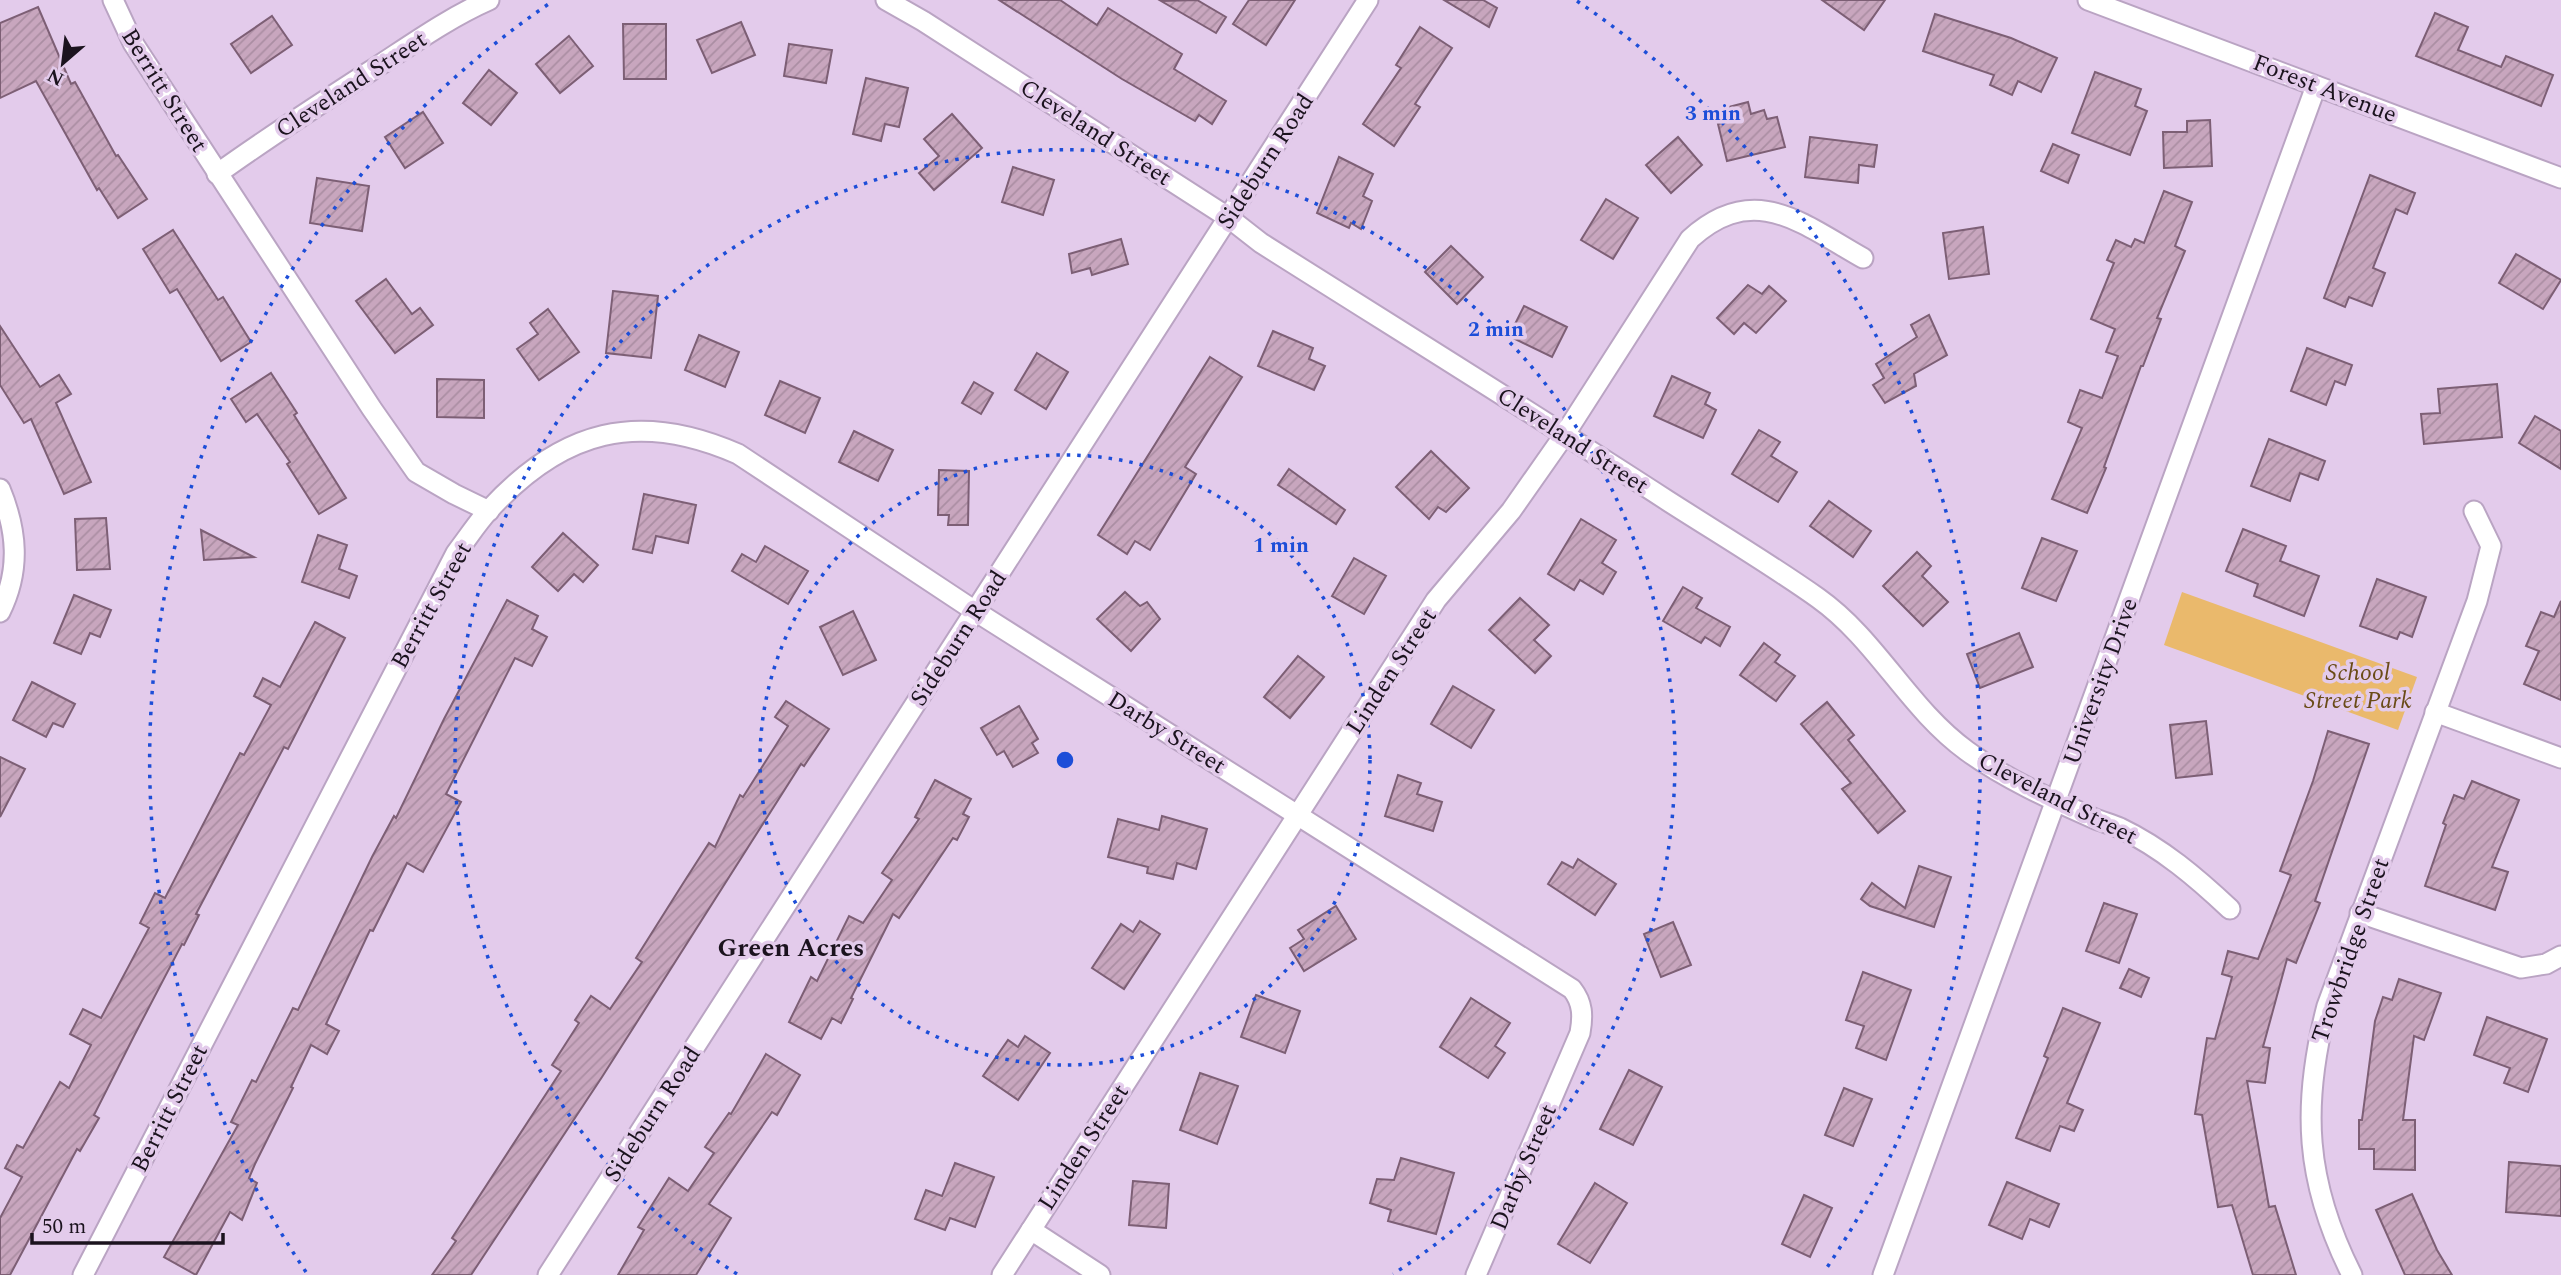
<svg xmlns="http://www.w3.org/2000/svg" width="2561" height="1275" font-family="Spectral,serif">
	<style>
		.green { fill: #eab96c }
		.building { fill: url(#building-hatch); stroke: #7d5f75; stroke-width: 2 }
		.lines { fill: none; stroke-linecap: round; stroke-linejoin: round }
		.minor-casing { stroke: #baa4c3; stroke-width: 23 }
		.minor { stroke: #fff; stroke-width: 19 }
		.ring { fill: none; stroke: #1d4ed8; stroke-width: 3.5; stroke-dasharray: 3.5 7 }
		.labels { text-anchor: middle; stroke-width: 7; stroke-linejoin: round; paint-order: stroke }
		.street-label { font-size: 24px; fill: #1b131e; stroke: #e3cbeb }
		.park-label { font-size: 24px; font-style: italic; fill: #6a4b17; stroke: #e3cbeb }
		.neighbourhood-label { font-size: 26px; font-weight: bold; fill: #1b131e; stroke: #e3cbeb }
		.centre { fill: #1d4ed8; stroke: #e3cbeb; stroke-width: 3.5 }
		.ring-label { font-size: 21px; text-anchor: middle; font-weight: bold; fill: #1d4ed8; stroke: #e3cbeb; stroke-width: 7; stroke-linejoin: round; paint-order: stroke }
	</style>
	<defs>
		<pattern id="building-hatch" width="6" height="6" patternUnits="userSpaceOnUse" patternTransform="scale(1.75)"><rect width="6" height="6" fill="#c8a6be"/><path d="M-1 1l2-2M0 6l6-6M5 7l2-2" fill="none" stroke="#ab8ea3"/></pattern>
	</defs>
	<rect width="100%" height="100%" fill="#e3cbeb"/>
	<!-- green -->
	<path class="green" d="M2182,592L2417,677L2398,730L2164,645Z"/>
	<!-- building -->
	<g class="building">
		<path d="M999,0H1060L1097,25L1108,8L1182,54L1174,69L1226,101L1212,124L1199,115L1195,121L1122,79Z"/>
		<path d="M1197,0L1226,17L1216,33L1161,1Z"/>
		<path d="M1249,0H1295L1266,45L1233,24Z"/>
		<path d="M1444,0H1483L1497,8L1489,27Z"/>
		<path d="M1822,0H1885L1864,30Z"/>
		<path d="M38,7L71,84L75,82L116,156L118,155L147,199L118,218L99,188L97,190L36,81L0,98V23Z"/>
		<path d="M2435,13L2468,27L2458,50L2501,67L2506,56L2553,75L2541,106L2416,56Z"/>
		<path d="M1935,14L2011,38L2057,58L2041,92L2018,81L2012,95L1990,85L1994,75L1923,51Z"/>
		<path d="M272,16L292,45L251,73L231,44Z"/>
		<path d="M741,22L755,55L712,73L697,40Z"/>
		<path d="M623,24H666V79H624Z"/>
		<path d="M1420,27L1452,48L1415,104L1420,107L1394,146L1363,124L1401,68L1396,65Z"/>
		<path d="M569,36L593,66L560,93L536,64Z"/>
		<path d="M789,44L832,50L826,83L784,76Z"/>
		<path d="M489,70L517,93L491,125L463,103Z"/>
		<path d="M2095,72L2141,89L2135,106L2147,111L2130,155L2072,133Z"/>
		<path d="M866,78L908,88L899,127L885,124L881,141L853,134Z"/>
		<path d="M1748,102L1751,114L1764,110L1767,119L1777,117L1785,147L1727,161L1718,124L1729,121L1725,108Z"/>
		<path d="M423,112L443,143L405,168L385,137Z"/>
		<path d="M952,114L982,148L934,190L919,173L939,156L924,139Z"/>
		<path d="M2210,120L2212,166L2164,168L2163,132H2187V121Z"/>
		<path d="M1678,137L1702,165L1671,193L1646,165Z"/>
		<path d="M1810,137L1877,145L1874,167L1859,165L1858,183L1805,177Z"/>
		<path d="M2053,144L2079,155L2068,183L2041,171Z"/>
		<path d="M1339,157L1373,174L1363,196L1372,201L1361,229L1351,223L1349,228L1317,213Z"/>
		<path d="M1013,167L1054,180L1043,215L1002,202Z"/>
		<path d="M2370,175L2415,193L2407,214L2396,209L2373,268L2385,273L2372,306L2349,297L2345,307L2324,298Z"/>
		<path d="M317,178L369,186L362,231L310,223Z"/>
		<path d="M2164,191L2192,202L2175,246L2185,251L2157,318L2161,319L2143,366H2141L2104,467L2106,468L2087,513L2052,499L2082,428L2068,422L2080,390L2102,398L2118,356L2106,352L2115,329L2091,319L2114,263L2107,260L2116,240L2131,247L2135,239L2144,243Z"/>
		<path d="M1606,199L1638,218L1613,259L1581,240Z"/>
		<path d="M1983,227L1989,274L1949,279L1943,233Z"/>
		<path d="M173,230L218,300L223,297L251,342L221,361L177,289L170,293L143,249Z"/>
		<path d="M1121,239L1128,264L1092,275L1090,268L1072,273L1069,254Z"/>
		<path d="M1451,246L1483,277L1457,304L1425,272Z"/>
		<path d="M2516,254L2561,280L2543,309L2499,283Z"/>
		<path d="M386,279L412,314L420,308L433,325L395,353L356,301Z"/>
		<path d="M1748,285L1762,294L1769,286L1786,301L1756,333L1744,323L1734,334L1717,318Z"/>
		<path d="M613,291L658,296L651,358L606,353Z"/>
		<path d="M1524,306L1567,327L1552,357L1509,336Z"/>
		<path d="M548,309L579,352L539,380L517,349L538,334L530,323Z"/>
		<path d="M1929,315L1947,355L1914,374L1916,386L1885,403L1873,385L1884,378L1876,364L1917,337L1911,325Z"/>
		<path d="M0,326L40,387L59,375L71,394L56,403L91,482L64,494L31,419L24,423L0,385Z"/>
		<path d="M1273,331L1313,348L1309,359L1325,366L1314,390L1258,366Z"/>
		<path d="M699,335L739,352L725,387L685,370Z"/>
		<path d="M2307,348L2352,365L2345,385L2335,381L2326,405L2291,391Z"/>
		<path d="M1037,353L1068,372L1046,409L1015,390Z"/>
		<path d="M1210,357L1242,377L1185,467L1196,474L1150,550L1135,541L1127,554L1098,535Z"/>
		<path d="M271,373L297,413L294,415L346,498L319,514L287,464L290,462L257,414L246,422L231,399Z"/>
		<path d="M1672,376L1710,393L1705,404L1716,410L1703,438L1654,416Z"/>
		<path d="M437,379L484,380V418L437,417Z"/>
		<path d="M780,381L820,398L805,433L765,415Z"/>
		<path d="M974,382L993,393L981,414L962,403Z"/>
		<path d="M2497,384L2502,437L2424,444L2421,414L2440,413L2438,389Z"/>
		<path d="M2535,416L2561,431V469L2519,443Z"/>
		<path d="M1759,430L1780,442L1771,456L1797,472L1778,502L1732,474Z"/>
		<path d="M854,431L893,450L878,481L839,462Z"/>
		<path d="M2269,439L2325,461L2318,480L2300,473L2290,501L2251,486Z"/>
		<path d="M1431,451L1469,488L1446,512L1438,507L1429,519L1396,487Z"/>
		<path d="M1289,469L1345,510L1336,524L1278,485Z"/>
		<path d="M939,470L969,471L968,525H948L949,515H938Z"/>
		<path d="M644,494L696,505L688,543L656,536L652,553L633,549Z"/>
		<path d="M1829,501L1871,531L1853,557L1810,526Z"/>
		<path d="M106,518L110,569L77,570L75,519Z"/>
		<path d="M1581,519L1616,540L1602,563L1616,572L1603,594L1580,580L1574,590L1548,574Z"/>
		<path d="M2243,529L2286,546L2280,561L2319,576L2304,616L2254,596L2258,584L2226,571Z"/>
		<path d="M201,530L254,557L204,560Z"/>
		<path d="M563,533L598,565L583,582L574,574L558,591L532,567Z"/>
		<path d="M318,535L347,545L339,569L357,576L349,598L302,582Z"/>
		<path d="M2042,538L2077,551L2056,601L2022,588Z"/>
		<path d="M765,546L808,571L788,604L732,571L742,554L756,562Z"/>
		<path d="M1917,552L1931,566L1922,576L1948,602L1923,626L1883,586Z"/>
		<path d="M1354,558L1386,576L1364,614L1332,596Z"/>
		<path d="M2377,579L2426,597L2412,637L2400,632L2397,639L2360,626Z"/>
		<path d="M1683,587L1702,598L1696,608L1730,627L1720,646L1705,637L1701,643L1663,621Z"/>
		<path d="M1125,592L1140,606L1147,602L1160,619L1131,651L1097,619Z"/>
		<path d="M74,595L111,610L100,637L90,633L81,654L54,643Z"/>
		<path d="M1520,598L1549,625L1534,640L1551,656L1535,673L1489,630Z"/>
		<path d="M507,600L538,616L532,629L547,637L532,666L515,658L446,794L461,802L423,872L407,863L373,931L370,930L326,1024L339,1031L327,1054L311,1045L291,1087L293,1088L255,1164L249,1178L257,1183L242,1220L230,1212L196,1275L164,1257L238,1125L231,1122L252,1080L256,1082L293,1008L298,1010L372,857L394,816L396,818L444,719Z"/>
		<path d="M2561,601V700L2524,684L2539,651L2526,646L2541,612L2554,617Z"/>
		<path d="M853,611L876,660L843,675L820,627Z"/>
		<path d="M315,622L345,638L288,749L284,747L196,914L199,915L184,945L182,944L134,1036L94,1115L99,1118L80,1151L77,1149L10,1275H0V1218L22,1177L5,1168L17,1145L23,1148L60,1082L69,1088L91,1045L70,1034L83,1009L101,1018L149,928L140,923L155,893L165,898L240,753L244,755L271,705L254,696L263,678L280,687Z"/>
		<path d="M2019,633L2033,667L1980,688L1967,654Z"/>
		<path d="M1764,643L1780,655L1775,662L1795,676L1776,701L1740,675Z"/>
		<path d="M1298,656L1324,677L1290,718L1264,697Z"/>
		<path d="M32,682L75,704L63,727L53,723L46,737L13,720Z"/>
		<path d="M1453,686L1494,710L1471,748L1431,724Z"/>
		<path d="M786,701L829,729L804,766L801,764L602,1077L471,1275H432L456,1241L452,1238L561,1071L552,1065L579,1023L575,1020L591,996L610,1009L642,962L636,958L682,885L709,843L715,847L740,795L743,797L788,726L775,717Z"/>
		<path d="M1827,702L1854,735L1848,740L1905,811L1878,833L1842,789L1851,783L1801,724Z"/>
		<path d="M1019,706L1038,739L1032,743L1038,753L1013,767L1004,751L997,755L981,728Z"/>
		<path d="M2206,721L2212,774L2176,778L2170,725Z"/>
		<path d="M2328,731L2369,744L2315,901L2320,903L2296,963L2287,959L2263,1047L2270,1048L2265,1083L2247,1081L2269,1207L2275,1206L2296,1275H2253L2232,1205L2218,1207L2202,1115L2195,1114L2207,1038L2215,1039L2232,977L2222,974L2228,951L2258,959L2291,875L2280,871L2313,781Z"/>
		<path d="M0,757L25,769L0,817Z"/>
		<path d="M1398,775L1421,783L1417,794L1442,802L1433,831L1385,816Z"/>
		<path d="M935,780L971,799L963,814L969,817L957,840L953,838L899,918L893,914L851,998L853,999L841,1023L832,1018L821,1039L789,1022L811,977L817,981L849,916L863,923L892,880L882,873L919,819L915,817Z"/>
		<path d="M2472,781L2519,800L2492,867L2508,872L2495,910L2425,886L2446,825L2443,823L2454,795L2464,799Z"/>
		<path d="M1162,816L1207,829L1196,869L1177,863L1173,879L1147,873L1148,867L1108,857L1118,819L1159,830Z"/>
		<path d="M1578,859L1616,884L1595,915L1548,884L1562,862L1573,868Z"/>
		<path d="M1919,866L1951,877L1934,927L1870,906L1861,899L1872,883L1905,908Z"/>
		<path d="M2104,903L2137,914L2119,963L2086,951Z"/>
		<path d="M1336,906L1356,939L1304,971L1290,948L1304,939L1298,930Z"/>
		<path d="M1140,921L1160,934L1124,989L1092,968L1121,924L1133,932Z"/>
		<path d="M1673,922L1691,965L1661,977L1644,934Z"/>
		<path d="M2129,969L2149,978L2141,997L2120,988Z"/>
		<path d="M1863,972L1911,990L1886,1060L1856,1048L1864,1026L1846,1020Z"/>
		<path d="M2399,979L2441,993L2424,1040L2414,1036L2403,1120H2415V1170L2374,1169V1149H2359V1120H2362L2375,1021L2383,997L2392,1000Z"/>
		<path d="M1256,995L1300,1011L1285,1053L1241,1037Z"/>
		<path d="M1471,998L1510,1023L1495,1046L1505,1053L1488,1078L1440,1047Z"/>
		<path d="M2063,1008L2100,1023L2067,1103L2083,1110L2074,1131L2060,1126L2050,1151L2016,1138L2048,1058L2044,1056Z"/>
		<path d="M2487,1017L2547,1039L2528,1092L2504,1083L2510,1068L2474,1055Z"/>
		<path d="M1025,1036L1050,1053L1018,1100L983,1076L1008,1040L1018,1047Z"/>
		<path d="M766,1054L800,1075L777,1115L772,1112L709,1204L731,1218L696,1275H618L644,1230L638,1227L669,1178L688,1191L714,1153L705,1147L729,1113L731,1114Z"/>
		<path d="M1629,1070L1662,1087L1633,1145L1600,1129Z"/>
		<path d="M1200,1073L1238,1086L1217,1144L1180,1130Z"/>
		<path d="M1844,1088L1872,1099L1853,1146L1825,1135Z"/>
		<path d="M1401,1158L1454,1173L1436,1234L1388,1221L1391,1210L1370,1203L1377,1179L1394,1180Z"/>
		<path d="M2509,1162L2561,1166V1216L2506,1212Z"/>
		<path d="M955,1163L994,1177L975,1227L950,1218L945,1230L915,1219L926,1190L942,1196Z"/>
		<path d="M1133,1181L1169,1184L1166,1228L1129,1225Z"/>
		<path d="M2007,1182L2059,1204L2049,1227L2030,1219L2022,1239L1989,1225Z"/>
		<path d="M1595,1183L1627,1203L1590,1263L1558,1244Z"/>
		<path d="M2412,1194L2437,1250L2452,1275H2405L2376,1210Z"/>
		<path d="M1804,1195L1832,1208L1810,1257L1782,1244Z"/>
	</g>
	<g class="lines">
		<!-- minor casing -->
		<g class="minor-casing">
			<g id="minor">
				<path d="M113,0L133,43L372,409L416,472L454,494L489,511"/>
				<path d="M886,0L923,21L1229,218L1261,243C1397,329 1534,414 1668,501C1718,533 1770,564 1818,598C1877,640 1908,708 1967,751C2004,778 2050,799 2093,818C2102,822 2111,824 2120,828C2162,848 2197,878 2230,909"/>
				<path d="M2088,0L2561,178"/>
				<path d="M217,174C267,138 318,105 369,72C408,47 446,19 489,0"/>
				<path d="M0,489C17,530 21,570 0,612"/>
				<path d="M2435,712L2561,758"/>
				<path d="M2360,913L2521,968L2546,964L2561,956"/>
				<path d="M1031,1230L1100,1275"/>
				<path d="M83,1275L456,553C467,539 477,523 489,510C562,430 638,410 738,454L975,611L1572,989C1583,1003 1583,1016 1580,1033L1476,1275"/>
				<path d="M548,1275L1368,0"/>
				<path d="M1002,1275L1436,600L1511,511L1565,434L1690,239C1754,181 1801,223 1863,258"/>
				<path d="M1883,1275L2316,86"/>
				<path d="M2352,1275C2305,1182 2301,1106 2327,1006L2477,601L2491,546L2474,511"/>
			</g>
		</g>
		<!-- minor -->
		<use href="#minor" class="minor"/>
	</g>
	<!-- distance rings -->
	<g class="ring">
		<circle cx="1065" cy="760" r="305"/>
		<path d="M737 1274A610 610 0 1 1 1393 1274"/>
		<path d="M306 1272A916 916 0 0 1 553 1M1577 1A916 916 0 0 1 1824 1272"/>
	</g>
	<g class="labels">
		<!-- street labels -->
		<g class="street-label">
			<text transform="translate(351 84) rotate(-33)" y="8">Cleveland Street</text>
			<text transform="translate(2325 88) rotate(21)" y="8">Forest Avenue</text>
			<text transform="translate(165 90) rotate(58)" y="8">Berritt Street</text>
			<text transform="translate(1096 132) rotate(33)" y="8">Cleveland Street</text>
			<text transform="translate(1265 161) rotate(-57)" y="8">Sideburn Road</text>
			<text transform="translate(1573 440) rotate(33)" y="8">Cleveland Street</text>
			<text transform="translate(431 605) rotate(-61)" y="8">Berritt Street</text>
			<text transform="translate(958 638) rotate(-57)" y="8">Sideburn Road</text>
			<text transform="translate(1391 671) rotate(-57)" y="8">Linden Street</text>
			<text transform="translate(2100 681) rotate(-70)" y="8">University Drive</text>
			<text transform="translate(1167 732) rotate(32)" y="8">Darby Street</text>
			<text transform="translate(2058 798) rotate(27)" y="8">Cleveland Street</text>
			<text transform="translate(2350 950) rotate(-71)" y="8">Trowbridge Street</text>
			<text transform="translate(169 1108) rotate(-63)" y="8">Berritt Street</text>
			<text transform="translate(652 1114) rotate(-57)" y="8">Sideburn Road</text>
			<text transform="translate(1083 1147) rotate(-57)" y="8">Linden Street</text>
			<text transform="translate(1523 1167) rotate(-67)" y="8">Darby Street</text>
		</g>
		<!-- park labels -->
		<g class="park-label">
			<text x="2358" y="680">School<tspan x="2358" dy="28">Street Park</tspan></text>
		</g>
		<!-- neighbourhood labels -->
		<g class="neighbourhood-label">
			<text x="791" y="956">Green Acres</text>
		</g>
	</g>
	<circle cx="1065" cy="760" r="10" class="centre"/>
	<g class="ring-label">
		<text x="1713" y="120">3 min</text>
		<text x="1496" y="336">2 min</text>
		<text x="1281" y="552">1 min</text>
	</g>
	<!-- north arrow -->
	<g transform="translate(63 63) rotate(208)" stroke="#e3cbeb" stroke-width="5" paint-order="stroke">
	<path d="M0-5L12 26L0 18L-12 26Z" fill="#1b131e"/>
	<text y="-10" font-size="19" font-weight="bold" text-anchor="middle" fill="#1b131e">N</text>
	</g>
	<!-- scale -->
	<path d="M32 1233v10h191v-10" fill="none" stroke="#1b131e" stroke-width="3.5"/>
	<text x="42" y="1233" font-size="21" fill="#1b131e" stroke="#e3cbeb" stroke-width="5" paint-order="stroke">50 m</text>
</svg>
